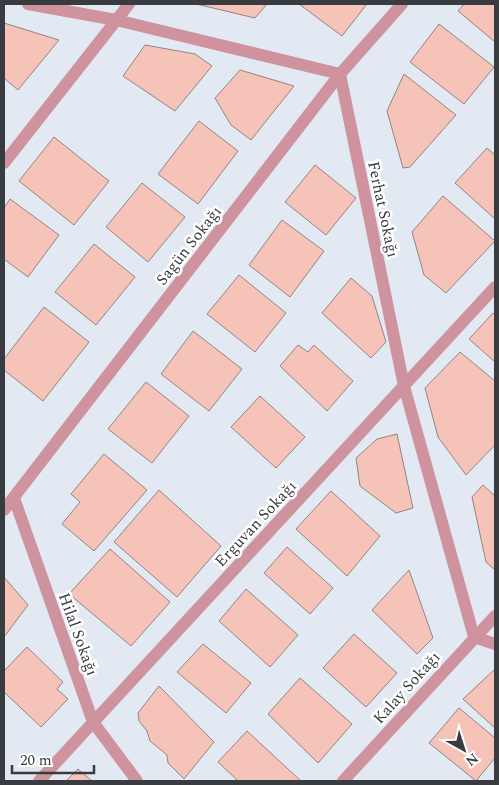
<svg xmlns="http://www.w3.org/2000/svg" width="499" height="785" font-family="Spectral,serif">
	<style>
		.building { fill: #f6c3b9; stroke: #928583 }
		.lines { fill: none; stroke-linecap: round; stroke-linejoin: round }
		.street { stroke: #ce939e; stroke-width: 12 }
		.labels { text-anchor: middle; stroke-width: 5; stroke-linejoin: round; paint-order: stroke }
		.street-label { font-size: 16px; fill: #383b3f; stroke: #fff }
	</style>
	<rect width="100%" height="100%" fill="#e3e9f3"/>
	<!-- building -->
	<g class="building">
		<path d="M196,4H267L255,18Z"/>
		<path d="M299,4H367L342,36Z"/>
		<path d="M464,4H495V42L458,11Z"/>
		<path d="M4,23L59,40L18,90L4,78Z"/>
		<path d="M439,24L494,67L464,104L410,62Z"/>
		<path d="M145,45L195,54L212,66L175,111L123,76Z"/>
		<path d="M240,70L294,86L251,140L231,125L215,98Z"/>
		<path d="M404,74L456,115L410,167L403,168L387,111Z"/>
		<path d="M199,121L238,151L198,204L158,174Z"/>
		<path d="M54,137L109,181L74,225L19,181Z"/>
		<path d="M487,148L495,155V219L455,183Z"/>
		<path d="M315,165L356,198L326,235L285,202Z"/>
		<path d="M142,183L185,217L148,262L106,227Z"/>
		<path d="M443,196L495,241L446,293L424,275L412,232Z"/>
		<path d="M10,199L59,235L28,277L4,259V208Z"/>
		<path d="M282,220L324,251L290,297L249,265Z"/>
		<path d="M94,244L135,277L96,325L55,292Z"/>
		<path d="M239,275L286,313L255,352L207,314Z"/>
		<path d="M351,278L372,296L386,342L371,358L322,313Z"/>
		<path d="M44,307L89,342L43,401L4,370V359Z"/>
		<path d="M493,313L495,315V362L469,339Z"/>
		<path d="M193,331L242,369L209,411L161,374Z"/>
		<path d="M298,345L308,352L314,345L353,381L327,411L280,366Z"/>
		<path d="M460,352L495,381V445L466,475L438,437L425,388Z"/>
		<path d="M146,382L189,416L152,463L108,429Z"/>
		<path d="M260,396L305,437L276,468L231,427Z"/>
		<path d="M397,434L413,508L396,513L360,486L356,458L377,439Z"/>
		<path d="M104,454L147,490L94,551L62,524L80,502L71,494Z"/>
		<path d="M483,485L495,496V570L486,562L472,497Z"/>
		<path d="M159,490L221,546L177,597L114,542Z"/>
		<path d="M331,491L380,536L347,576L296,529Z"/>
		<path d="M287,547L333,588L310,614L264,573Z"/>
		<path d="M110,549L170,602L131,646L69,594Z"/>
		<path d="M409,570L433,638L417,654L372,610Z"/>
		<path d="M4,577L28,605L4,637Z"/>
		<path d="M246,589L298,635L270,667L219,621Z"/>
		<path d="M354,634L397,673L366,707L323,668Z"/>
		<path d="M203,644L251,683L226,713L177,672Z"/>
		<path d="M27,647L63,682L57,689L68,699L41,727L4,692V671Z"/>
		<path d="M495,669V728L463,699Z"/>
		<path d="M300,678L352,724L318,763L268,714Z"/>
		<path d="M159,686L214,742L184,779L168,763L167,755L150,741L147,731L139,721L138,713Z"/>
		<path d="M459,708L495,738V758L476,781L429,743Z"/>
		<path d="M247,731L301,781H238L218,762Z"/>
		<path d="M78,769L92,781H66Z"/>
	</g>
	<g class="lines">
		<!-- street -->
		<g class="street">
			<path d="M28,4L116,20L340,74L404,386L474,637L495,644"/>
			<path d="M4,163L129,4"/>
			<path d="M14,498L93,722L137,781"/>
			<path d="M4,510L340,74L402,4"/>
			<path d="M39,781L495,287"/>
			<path d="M343,781L495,616"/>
		</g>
	</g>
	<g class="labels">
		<!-- street labels -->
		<g class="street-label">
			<text transform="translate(384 209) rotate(78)" y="6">Ferhat Sokağı</text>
			<text transform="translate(188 245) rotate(-52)" y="6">Sagün Sokağı</text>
			<text transform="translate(255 523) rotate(-47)" y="6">Erguvan Sokağı</text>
			<text transform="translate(79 634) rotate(70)" y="6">Hilal Sokağı</text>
			<text transform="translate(406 687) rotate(-48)" y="6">Kalay Sokağı</text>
		</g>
	</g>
	<!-- border -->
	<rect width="499" height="785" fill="none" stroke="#383b3f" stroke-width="10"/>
	<!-- north arrow -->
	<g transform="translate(464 750) rotate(141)" stroke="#ffffff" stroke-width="4" paint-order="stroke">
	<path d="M0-4L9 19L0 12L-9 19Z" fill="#383b3f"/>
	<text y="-8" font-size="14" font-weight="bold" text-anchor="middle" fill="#383b3f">N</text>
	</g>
	<!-- scale -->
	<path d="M12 765v8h82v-8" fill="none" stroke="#383b3f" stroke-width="2.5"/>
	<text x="20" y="765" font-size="15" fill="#383b3f" stroke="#ffffff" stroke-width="4" paint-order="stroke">20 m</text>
</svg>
